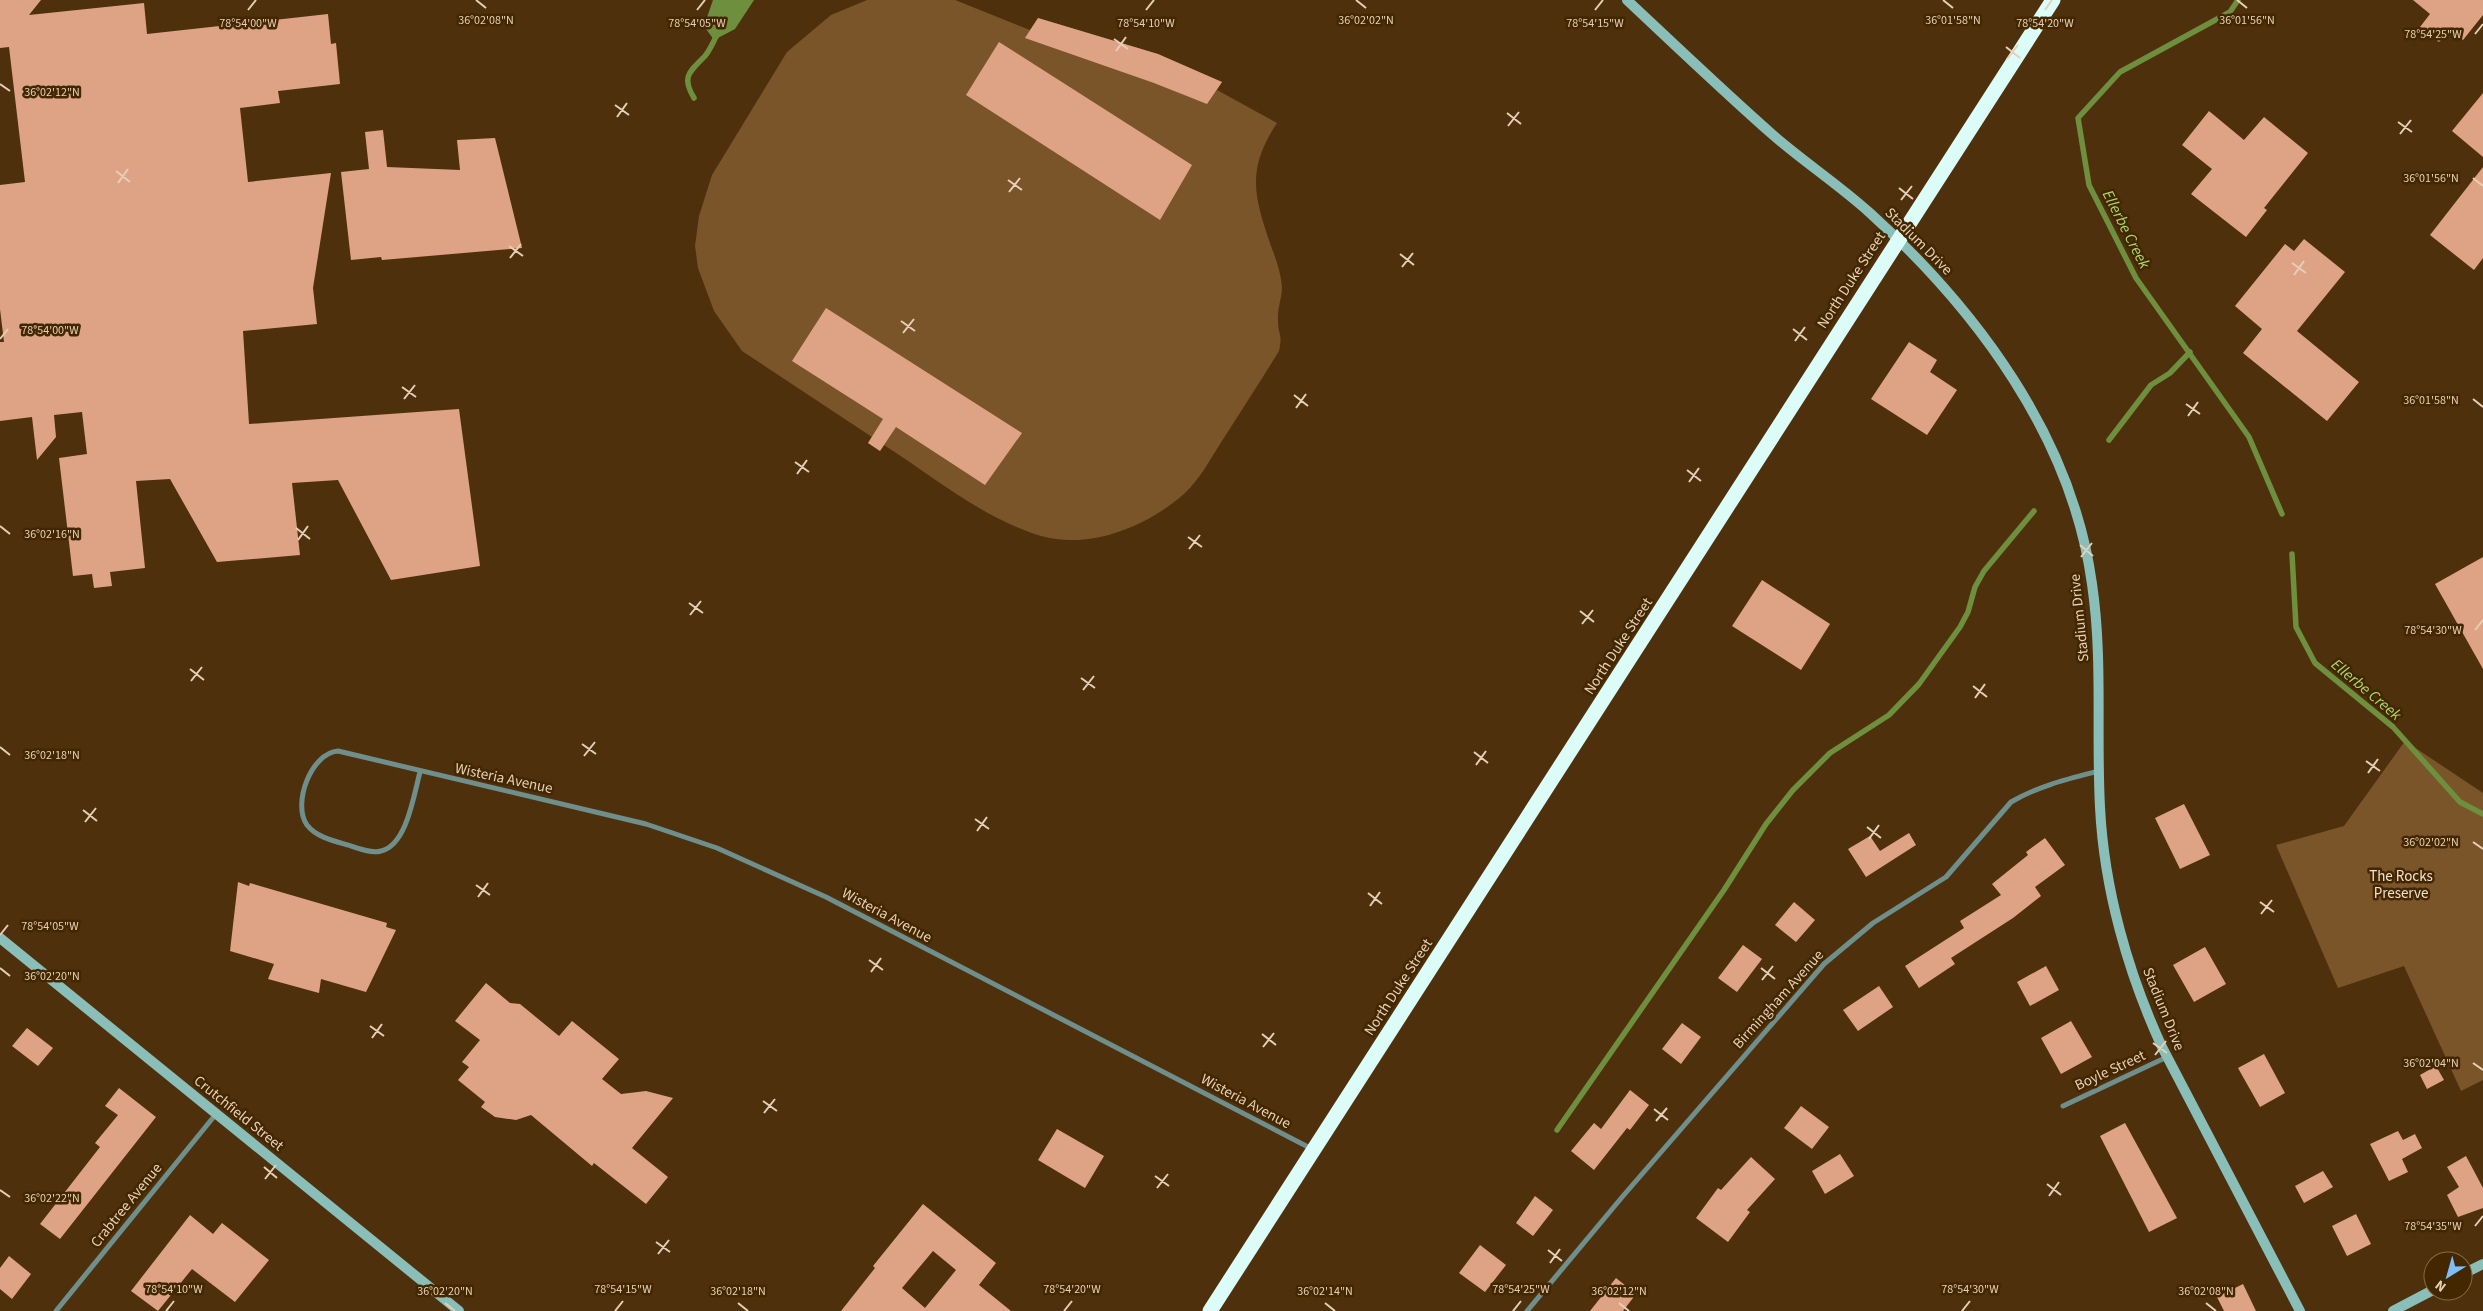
<svg xmlns="http://www.w3.org/2000/svg" width="2483" height="1311" font-family="'Source Sans 3',sans-serif">
	<style>
		.green { fill: #7b552a }
		.water { fill: #6e8f3e }
		.lines { fill: none; stroke-linecap: round; stroke-linejoin: round }
		.stream { stroke: #6e8f3e; stroke-width: 5.5 }
		.building { fill: #dea384; fill-rule: evenodd }
		.street { stroke: #6e8f8b; stroke-width: 5 }
		.secondary { stroke: #8abfb9; stroke-width: 10 }
		.highway { stroke: #dcfcf8; stroke-width: 15 }
		.ticks { fill: none; stroke: #e6cfb7; stroke-width: 2 }
		.labels { text-anchor: middle; stroke-width: 5; stroke-linejoin: round; paint-order: stroke }
		.street-label { font-size: 15px; fill: #e6cfb7; stroke: #432700 }
		.park-label { font-size: 15px; fill: #f2e1d0; stroke: #432700 }
		.water-label { font-size: 16px; font-style: italic; fill: #a9d669; stroke: #432700 }
		.ticks-label { font-size: 12px; text-anchor: middle; fill: #e6cfb7; stroke: #432700; stroke-width: 5; stroke-linejoin: round; paint-order: stroke }
	</style>
	<rect width="100%" height="100%" fill="#4e310c"/>
	<!-- green -->
	<g class="green">
		<path d="M867,0H955L1030,30L1038,18L1158,54L1222,82L1217,90L1277,123C1246,170 1254,196 1271,246C1276,259 1281,273 1282,287C1282,298 1277,309 1278,321C1278,335 1283,334 1279,351C1260,382 1240,413 1220,444C1210,460 1199,480 1185,493C1148,526 1091,550 1041,536C984,519 934,477 884,445L880,451L868,443L872,437L742,351L714,311L698,268L695,246L699,216L712,175L787,52L831,15Z"/>
		<path d="M2405,741L2483,793V1080L2461,1091L2404,966L2338,988L2276,845L2344,826Z"/>
	</g>
	<!-- water -->
	<path class="water" d="M713,0H754L735,29L714,40L704,26Z"/>
	<g class="lines">
		<!-- stream -->
		<g class="stream">
			<path d="M2238,0L2230,12L2120,72L2078,118L2089,185L2136,278L2249,437L2282,514"/>
			<path d="M694,98C682,78 688,73 703,58C709,53 713,42 717,35"/>
			<path d="M2109,440L2151,385L2170,373L2190,352"/>
			<path d="M2292,554L2296,627L2315,663L2393,727L2460,802L2483,814"/>
			<path d="M1557,1130L1724,890L1766,824L1793,790L1830,753L1889,715L1919,684L1960,627L1968,612L1975,587L1984,571L2034,511"/>
		</g>
	</g>
	<!-- building -->
	<g class="building">
		<path d="M0,0H41L29,15L144,3L147,34L328,14L331,44L336,43L340,84L278,91L280,103L240,108L248,182L331,173L313,288L317,324L243,331L249,424L459,409L480,566L391,580L338,480L292,483L300,555L217,562L170,479L136,481L145,568L110,572L112,586L94,588L92,574L73,576L59,458L87,454L82,412L54,415L56,437L37,460L32,417L0,421V342H4L0,309V185L25,182L9,47L0,48Z"/>
		<path d="M2413,0H2483V15L2463,40L2450,30L2439,42L2420,27L2430,14Z"/>
		<path d="M1038,18L1158,54L1222,82L1207,104L1154,83L1025,38Z"/>
		<path d="M999,42L1192,165L1160,220L966,95Z"/>
		<path d="M2483,93V157L2452,131Z"/>
		<path d="M2209,111L2244,140L2264,117L2308,153L2264,208L2267,210L2246,237L2191,194L2212,169L2182,145Z"/>
		<path d="M383,130L387,167L460,170L457,140L495,138L522,248L382,260L381,257L351,260L341,172L369,169L365,132Z"/>
		<path d="M2483,167V258L2474,270L2430,235Z"/>
		<path d="M2304,239L2345,272L2297,331L2359,382L2327,421L2243,353L2262,329L2235,306L2285,244L2294,251Z"/>
		<path d="M826,308L1022,433L985,485L896,427L880,451L868,443L883,419L792,361Z"/>
		<path d="M1909,342L1937,360L1930,372L1957,390L1927,435L1871,399Z"/>
		<path d="M2483,557V669L2435,584Z"/>
		<path d="M1762,580L1830,624L1801,670L1732,626Z"/>
		<path d="M2184,804L2210,855L2180,869L2155,818Z"/>
		<path d="M1909,833L1916,845L1866,877L1848,849L1870,836L1880,851Z"/>
		<path d="M2045,838L2065,865L2035,887L2041,896L2013,918L1951,958L1955,964L1919,988L1905,966L1964,928L1960,921L2001,895L1992,884L2028,855L2026,852Z"/>
		<path d="M238,882L249,886L250,883L387,923L386,927L396,930L366,992L321,979L319,993L268,979L274,964L230,951Z"/>
		<path d="M1794,902L1815,920L1796,942L1775,925Z"/>
		<path d="M1743,945L1762,959L1737,992L1718,978Z"/>
		<path d="M2205,947L2226,984L2194,1002L2173,965Z"/>
		<path d="M2046,966L2059,990L2030,1006L2017,982Z"/>
		<path d="M486,983L510,1003L520,1004L559,1036L572,1021L619,1059L602,1079L621,1094L646,1091L673,1098L632,1148L668,1177L646,1204L594,1163L592,1166L531,1115L516,1120L495,1117L481,1107L485,1102L458,1080L469,1067L462,1062L480,1040L455,1021Z"/>
		<path d="M1879,986L1893,1007L1858,1031L1843,1010Z"/>
		<path d="M2071,1021L2092,1057L2061,1074L2041,1038Z"/>
		<path d="M1682,1023L1701,1037L1681,1064L1662,1049Z"/>
		<path d="M27,1028L53,1048L38,1066L12,1046Z"/>
		<path d="M2264,1054L2285,1093L2260,1107L2238,1068Z"/>
		<path d="M2436,1066L2444,1080L2427,1089L2420,1075Z"/>
		<path d="M119,1088L156,1117L60,1239L40,1224L100,1147L95,1143L118,1115L105,1106Z"/>
		<path d="M1630,1090L1649,1105L1630,1130L1627,1128L1594,1170L1571,1151L1594,1123L1601,1129Z"/>
		<path d="M1801,1106L1829,1127L1812,1149L1784,1128Z"/>
		<path d="M2125,1123L2177,1218L2149,1232L2100,1136Z"/>
		<path d="M1057,1129L1104,1156L1085,1188L1038,1160Z"/>
		<path d="M2398,1131L2403,1140L2415,1134L2422,1148L2402,1159L2408,1172L2389,1181L2370,1144Z"/>
		<path d="M1840,1154L1854,1176L1825,1194L1812,1171Z"/>
		<path d="M2466,1156L2483,1188V1208L2458,1217L2447,1195L2459,1187L2447,1167Z"/>
		<path d="M1751,1157L1775,1179L1747,1210L1750,1212L1728,1242L1696,1218L1718,1188L1721,1190Z"/>
		<path d="M2323,1171L2333,1187L2304,1203L2295,1186Z"/>
		<path d="M1535,1196L1553,1210L1533,1236L1516,1223Z"/>
		<path d="M923,1204L996,1263L979,1285L1011,1311H841L875,1268L873,1266ZM933,1251L956,1270L925,1308L902,1288Z"/>
		<path d="M2356,1214L2371,1244L2347,1256L2332,1226Z"/>
		<path d="M190,1215L213,1234L222,1223L269,1260L235,1302L192,1269L158,1311L131,1291Z"/>
		<path d="M1480,1245L1506,1265L1485,1292L1459,1273Z"/>
		<path d="M9,1256L31,1274L12,1299L0,1289V1268Z"/>
		<path d="M1616,1278L1636,1294L1623,1311H1590Z"/>
		<path d="M2243,1284L2256,1311H2224L2217,1297Z"/>
	</g>
	<g class="lines">
		<!-- street -->
		<g class="street">
			<path d="M420,772C414,794 407,845 381,851C371,854 357,848 348,845C334,841 316,837 307,825C292,804 311,753 338,751L646,824L717,848L826,897L1312,1149"/>
			<path d="M2063,1106L2167,1057"/>
			<path d="M56,1311L216,1114"/>
			<path d="M1527,1311L1623,1196L1824,964L1873,923L1946,877L2011,802C2038,786 2068,779 2099,771"/>
		</g>
		<!-- secondary -->
		<g class="secondary">
			<path d="M1627,0C1675,45 1723,91 1773,135C1804,162 1839,185 1870,213C1977,310 2072,437 2092,584C2103,658 2096,732 2100,807C2104,889 2128,973 2162,1047L2300,1311"/>
			<path d="M0,938L459,1311"/>
			<path d="M2463,1274L2483,1264"/>
			<path d="M2393,1311L2433,1290"/>
		</g>
		<!-- highway -->
		<path class="highway" d="M1210,1311L2053,0"/>
	</g>
	<!-- ticks -->
	<path class="ticks" d="M476,0L486,8M1356,0L1366,8M1943,0L1953,8M2237,0L2247,8M248,10L256,0M697,10L705,0M1146,10L1154,0M1595,10L1603,0M2045,10L2052,0M2475,34L2483,24M1114,39L1128,49M2006,47L2020,58M1116,51L1126,37M2007,59L2018,45M0,84L10,91M615,105L629,115M1507,113L1521,124M617,117L627,103M2398,122L2412,132M1508,126L1519,112M2400,134L2411,120M116,171L130,182M2473,178L2483,186M1008,180L1022,190M118,183L128,169M1899,188L1913,199M1009,192L1020,178M1901,200L1912,186M509,246L523,256M1400,254L1414,265M510,258L521,244M2292,263L2306,273M1402,267L1413,253M2294,275L2304,261M901,321L915,331M1793,329L1807,340M903,333L914,319M0,339L8,329M1795,341L1805,327M402,387L416,397M1294,395L1308,406M404,399L415,385M2473,399L2483,407M2186,404L2200,414M1296,408L1306,394M2188,416L2198,402M795,462L809,472M1687,470L1701,481M797,474L807,460M1689,482L1699,468M0,526L10,534M296,528L310,539M1188,537L1202,547M298,540L308,526M2080,545L2093,556M1189,549L1200,535M2081,557L2092,543M689,603L703,613M1580,611L1594,622M690,615L701,601M1582,624L1593,610M2475,630L2483,620M190,669L204,680M1081,678L1095,688M191,681L202,667M1973,686L1987,697M1083,690L1094,676M1975,698L1985,684M582,744L596,754M0,747L10,755M1474,752L1488,763M584,756L595,742M2366,761L2380,771M1476,765L1486,751M2368,773L2378,759M83,810L97,821M975,819L989,829M85,822L96,808M1867,827L1881,838M977,831L987,817M1869,839L1879,825M2473,842L2483,849M476,885L490,895M1368,893L1382,904M478,897L488,883M2260,902L2274,912M1370,906L1380,892M2261,914L2272,900M0,935L8,925M869,960L883,970M0,968L10,976M1761,968L1775,979M871,972L881,958M1762,980L1773,966M370,1026L384,1036M1262,1034L1276,1045M372,1038L382,1024M2153,1043L2167,1053M1263,1047L1274,1033M2155,1055L2166,1041M2473,1063L2483,1070M763,1101L777,1111M1654,1109L1668,1120M764,1113L775,1099M1656,1121L1667,1108M264,1167L277,1178M1155,1176L1169,1186M265,1179L276,1165M2047,1184L2061,1195M1157,1188L1168,1174M0,1190L10,1197M2049,1196L2059,1182M2475,1226L2483,1216M656,1242L670,1252M1548,1250L1562,1261M658,1254L669,1240M1550,1263L1560,1249M445,1303L455,1311M738,1303L748,1311M1325,1303L1335,1311M1619,1303L1629,1311M2206,1303L2216,1311M166,1311L174,1301M615,1311L623,1301M1064,1311L1072,1301M1513,1311L1521,1301M1962,1311L1970,1301"/>
	<g class="labels">
		<!-- street labels -->
		<g class="street-label">
			<text transform="translate(1919 241) rotate(45)" y="5">Stadium Drive</text>
			<text transform="translate(1851 280) rotate(-57)" y="5">North Duke Street</text>
			<text transform="translate(2079 618) rotate(-96)" y="5">Stadium Drive</text>
			<text transform="translate(1618 646) rotate(-57)" y="5">North Duke Street</text>
			<text transform="translate(504 778) rotate(12)" y="5">Wisteria Avenue</text>
			<text transform="translate(887 915) rotate(28)" y="5">Wisteria Avenue</text>
			<text transform="translate(1398 987) rotate(-57)" y="5">North Duke Street</text>
			<text transform="translate(1778 999) rotate(-48)" y="5">Birmingham Avenue</text>
			<text transform="translate(2164 1009) rotate(68)" y="5">Stadium Drive</text>
			<text transform="translate(2110 1070) rotate(-25)" y="5">Boyle Street</text>
			<text transform="translate(1246 1101) rotate(28)" y="5">Wisteria Avenue</text>
			<text transform="translate(239 1113) rotate(39)" y="5">Crutchfield Street</text>
			<text transform="translate(126 1205) rotate(-51)" y="5">Crabtree Avenue</text>
		</g>
		<!-- park labels -->
		<g class="park-label">
			<text x="2401" y="881">The Rocks<tspan x="2401" dy="17">Preserve</tspan></text>
		</g>
		<!-- water labels -->
		<g class="water-label">
			<text transform="translate(2127 229) rotate(63)" y="6">Ellerbe Creek</text>
			<text transform="translate(2367 689) rotate(40)" y="6">Ellerbe Creek</text>
		</g>
	</g>
	<g class="ticks-label">
		<text x="486" y="24">36°02'08"N</text>
		<text x="1366" y="24">36°02'02"N</text>
		<text x="1953" y="24">36°01'58"N</text>
		<text x="2247" y="24">36°01'56"N</text>
		<text x="248" y="27">78°54'00"W</text>
		<text x="697" y="27">78°54'05"W</text>
		<text x="1146" y="27">78°54'10"W</text>
		<text x="1595" y="27">78°54'15"W</text>
		<text x="2045" y="27">78°54'20"W</text>
		<text x="2433" y="38">78°54'25"W</text>
		<text x="52" y="96">36°02'12"N</text>
		<text x="2431" y="182">36°01'56"N</text>
		<text x="50" y="334">78°54'00"W</text>
		<text x="2431" y="404">36°01'58"N</text>
		<text x="52" y="538">36°02'16"N</text>
		<text x="2433" y="634">78°54'30"W</text>
		<text x="52" y="759">36°02'18"N</text>
		<text x="2431" y="846">36°02'02"N</text>
		<text x="50" y="930">78°54'05"W</text>
		<text x="52" y="980">36°02'20"N</text>
		<text x="2431" y="1067">36°02'04"N</text>
		<text x="52" y="1202">36°02'22"N</text>
		<text x="2433" y="1230">78°54'35"W</text>
		<text x="174" y="1293">78°54'10"W</text>
		<text x="623" y="1293">78°54'15"W</text>
		<text x="1072" y="1293">78°54'20"W</text>
		<text x="1521" y="1293">78°54'25"W</text>
		<text x="1970" y="1293">78°54'30"W</text>
		<text x="445" y="1295">36°02'20"N</text>
		<text x="738" y="1295">36°02'18"N</text>
		<text x="1325" y="1295">36°02'14"N</text>
		<text x="1619" y="1295">36°02'12"N</text>
		<text x="2206" y="1295">36°02'08"N</text>
	</g>
	<!-- north arrow -->
	<g transform="translate(2448 1276) rotate(217)"><circle r="24" fill="#432700" stroke="#846a49"/>
	<path d="M0-4L9 19L0 12L-9 19Z" fill="#7ebdf9"/>
	<text y="-8" font-size="14" font-weight="bold" text-anchor="middle" fill="#e6cfb7">N</text>
	</g>
</svg>
